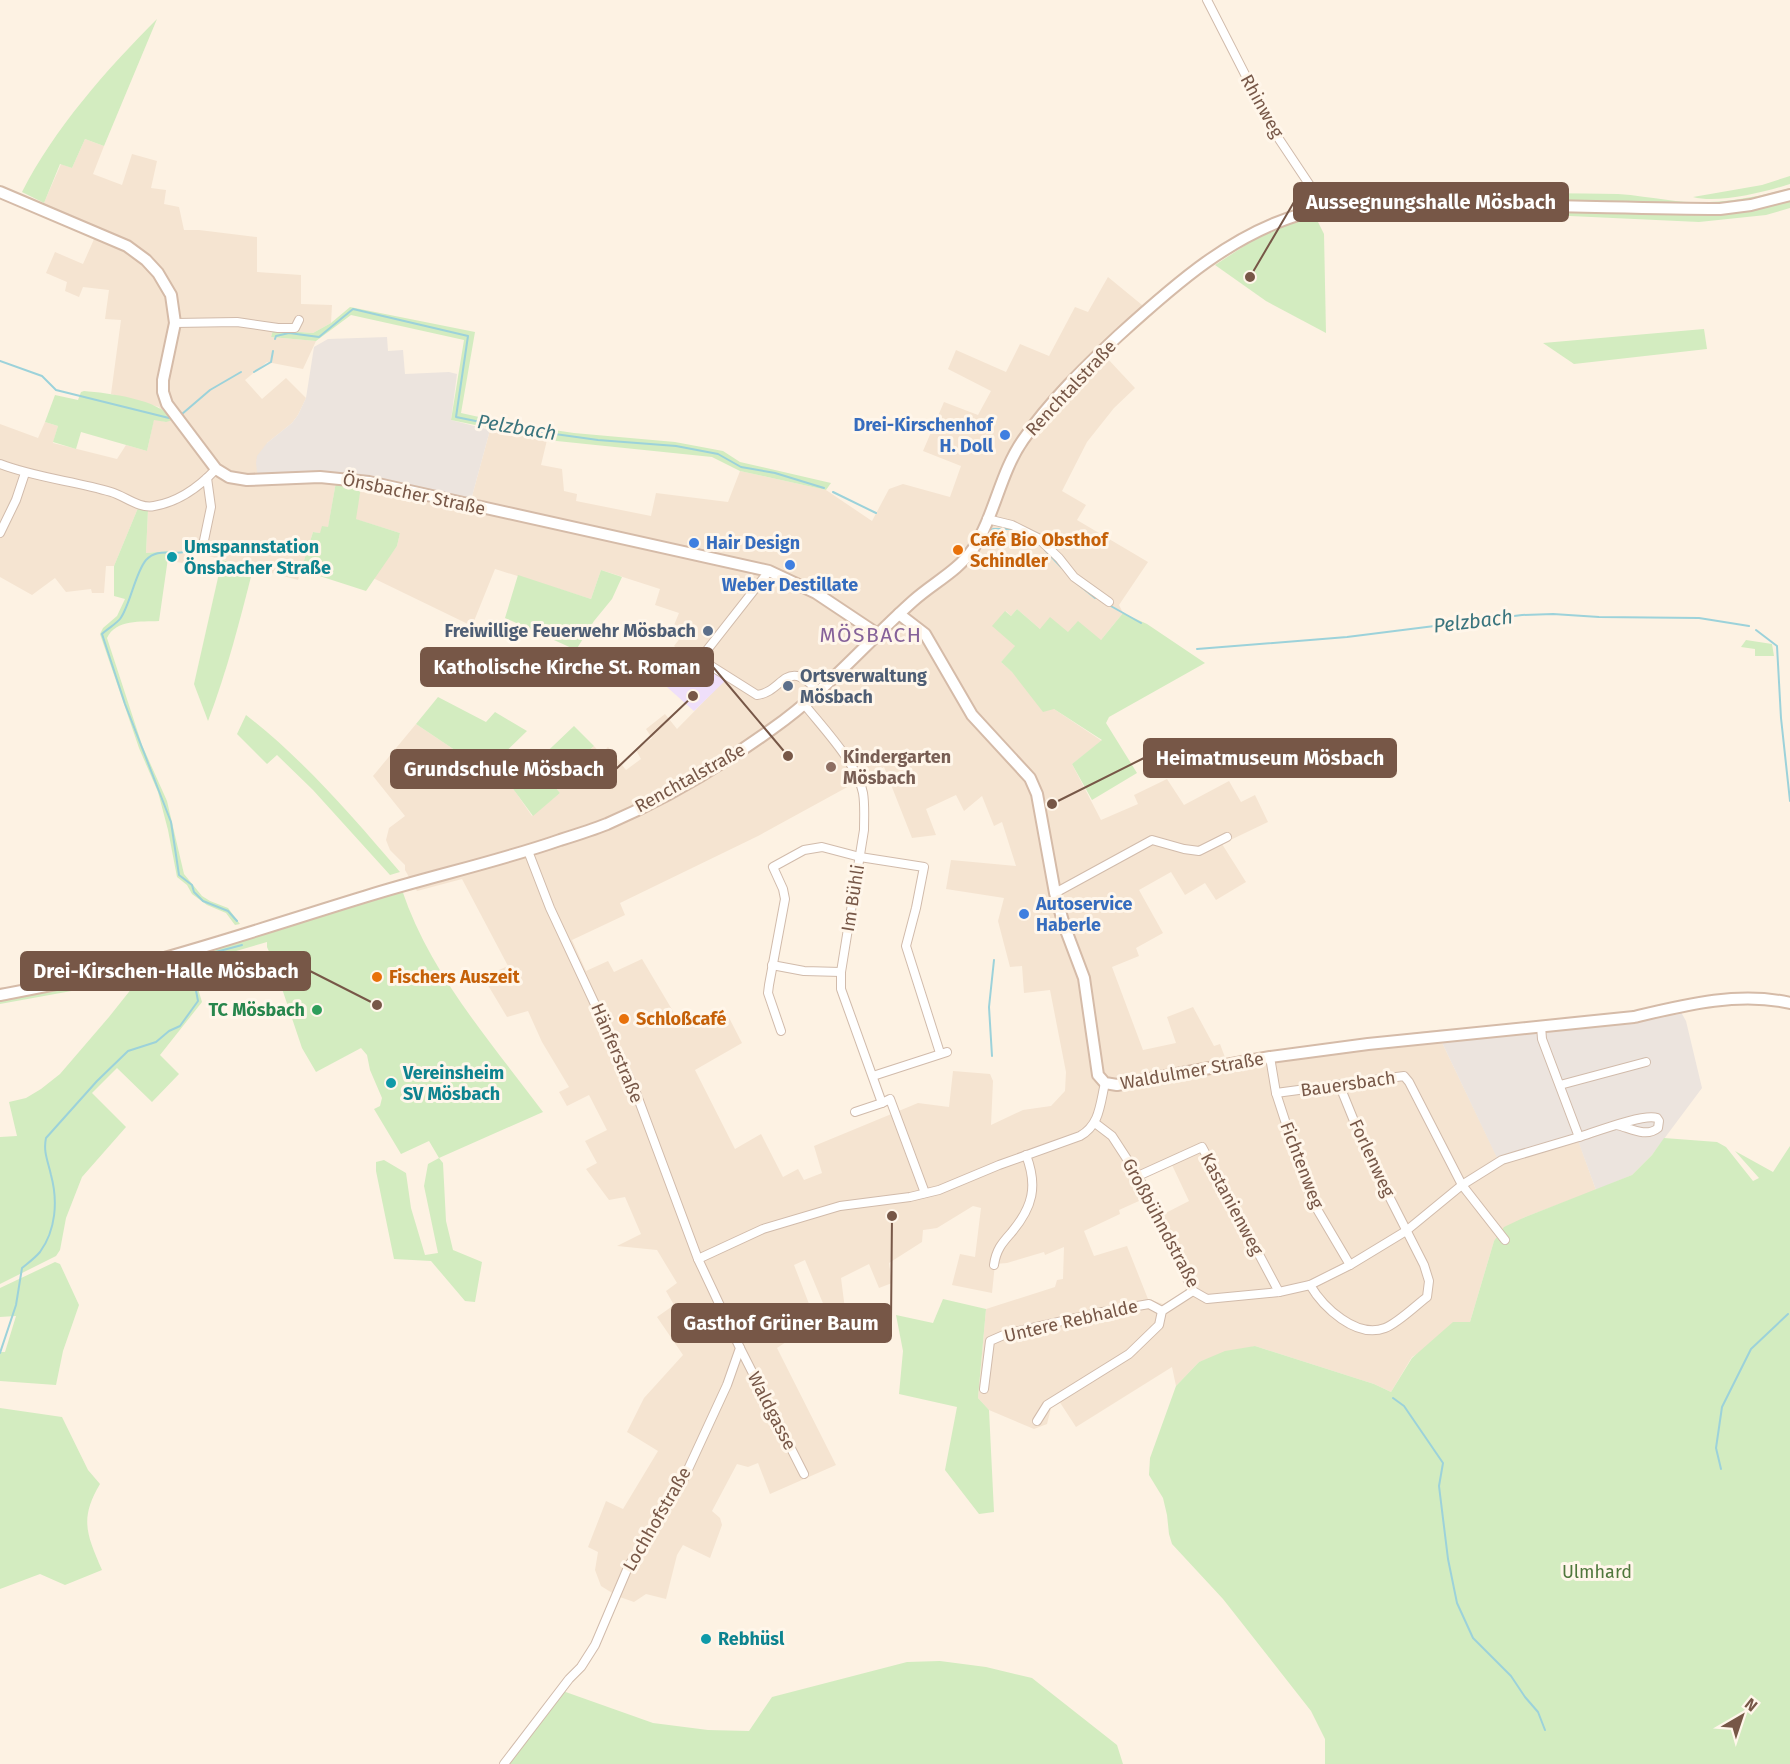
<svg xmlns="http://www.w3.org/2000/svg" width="1790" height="1764" font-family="'Fira Sans',sans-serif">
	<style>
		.residential { fill: #f5e4d1; fill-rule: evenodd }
		.industrial { fill: #ece4de }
		.education { fill: #efdffa }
		.green { fill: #d3ecc0 }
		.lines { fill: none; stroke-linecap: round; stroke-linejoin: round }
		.stream { stroke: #9cd2da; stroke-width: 2 }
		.street-casing { stroke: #d1bbab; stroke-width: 10 }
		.secondary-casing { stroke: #d5bba8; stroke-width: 14 }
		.street { stroke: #fff; stroke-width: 8 }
		.secondary { stroke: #fff; stroke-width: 10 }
		.shop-dot { fill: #3f7fe0; stroke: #fff6ea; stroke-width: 2 }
		.food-dot { fill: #e8710a; stroke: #fff6ea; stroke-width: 2 }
		.culture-dot { fill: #0f9aa8; stroke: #fff6ea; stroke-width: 2 }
		.service-dot { fill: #5c6f8a; stroke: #fff6ea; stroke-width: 2 }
		.education-dot { fill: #8d6e63; stroke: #fff6ea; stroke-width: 2 }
		.leisure-dot { fill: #2e9e5b; stroke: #fff6ea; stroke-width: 2 }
		.labels { text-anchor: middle; stroke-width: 6; stroke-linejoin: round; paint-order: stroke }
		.street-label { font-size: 18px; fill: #775747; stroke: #fff6ea }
		.shop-label { font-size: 18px; font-weight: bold; fill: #366cbe; stroke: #fff6ea; text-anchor: start }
		.food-label { font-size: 18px; font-weight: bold; fill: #c56008; stroke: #fff6ea; text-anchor: start }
		.culture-label { font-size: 18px; font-weight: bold; fill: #0d838f; stroke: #fff6ea; text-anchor: start }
		.service-label { font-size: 18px; font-weight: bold; fill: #4e5e75; stroke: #fff6ea; text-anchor: end }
		.education-label { font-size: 18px; font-weight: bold; fill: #785e54; stroke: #fff6ea; text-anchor: start }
		.leisure-label { font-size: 18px; font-weight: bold; fill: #27864d; stroke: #fff6ea; text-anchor: end }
		.park-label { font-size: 18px; fill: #4f773c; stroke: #fff6ea }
		.water-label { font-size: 20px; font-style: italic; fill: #3a747d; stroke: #fff6ea }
		.quarter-label { font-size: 21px; letter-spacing: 1.5px; fill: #86629a; stroke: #fff6ea }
		.leader { fill: none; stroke: #775747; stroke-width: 2 }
		.callout-dot { fill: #775747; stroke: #fff6ea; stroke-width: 2 }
		.callout { fill: #775747; stroke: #775747; stroke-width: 2 }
		.callout-label { font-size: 20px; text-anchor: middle; font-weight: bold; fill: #fff }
	</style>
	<rect width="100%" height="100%" fill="#fdf2e3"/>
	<!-- residential -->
	<g class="residential">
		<path d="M85,139L104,146L93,174L122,185L132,154L157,161L151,188L166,190L164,204L179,207L184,230H199L257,237V272L301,275V304L332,305L331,323L313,333L273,330L271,337L316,341L303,369L267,362L245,380L262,399L286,378L306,398L298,415L292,423L267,443L336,482L328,528L320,533L313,532L298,580L205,555L200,554L183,563L169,561V551L146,553L148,510L138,508L114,566H106L104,593H92L91,589L66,592L55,578L32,595L0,577V424L38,438L45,422L58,426L53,443L117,459L126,445L147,451L154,419L166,422L159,407L111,394L121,320L105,319L109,290L83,287L79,297L65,291L67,282L46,273L55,252L83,264L95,237L39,214L61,164L72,168Z"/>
		<path d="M1108,277L1153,314L1107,355V358L1135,388L1114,408L1087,442L1062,491L1086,505L1077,520L1148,562L1119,605L1123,613L1101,640L1069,632L1040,629L1017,609L1011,616L1006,611L1015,647L1001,662L1054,709L1102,741L1072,764L1101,820L1138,804L1134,795L1167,779L1184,805L1229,781L1241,802L1255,795L1268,822L1222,844L1246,882L1216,900L1205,883L1185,895L1171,872L1139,890L1163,933L1136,948L1139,956L1112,967L1143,1050L1176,1043L1167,1017L1193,1007L1214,1046L1220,1044L1226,1060L1330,1043L1436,1030L1498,1159L1577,1137L1596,1190L1523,1218L1494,1241L1470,1322L1412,1357L1391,1392L1374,1384L1255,1346L1199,1362L1176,1386L1172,1367L1076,1427L1059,1401L1051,1408L1047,1424L1034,1429L989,1410L978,1398L986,1309L1055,1287L1057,1280L1063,1279L1064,1247L1045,1255L1044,1252L1007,1263L995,1264L992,1293L952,1285L960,1254L975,1257L981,1208L973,1206L937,1228L923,1230L922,1242L889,1263L892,1283L879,1288L869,1264L841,1278L846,1317L832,1325L805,1260L794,1265L816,1322L777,1348L836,1465L770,1494L758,1463L748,1467L737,1464L712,1511L720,1518L722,1525L710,1558L683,1545L677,1555L666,1599L646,1594L634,1602L617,1596L601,1586L595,1570L598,1552L588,1547L606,1501L623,1509L658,1451L627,1432L644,1398L683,1355L657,1317L674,1305L666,1291L677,1283L657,1250L617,1246L641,1234L625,1197L609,1200L586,1169L597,1163L585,1141L607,1130L589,1095L567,1106L559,1092L569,1087L542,1042L528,1011L507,1017L483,977L508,966L462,879L417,891L405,870V865L390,850L386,840L389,828L405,816L373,776L416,724L486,771L502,788L510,784L532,816L560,793L555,787L579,766L577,761L594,746L601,754L608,747L626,770L641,759L636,750L652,738L646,729L665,714L677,729L725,680L674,646L681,637L672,630L679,613L655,605L660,589L601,570L591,599L495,569L472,626L373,578L397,546L400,533L355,519L361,487L471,500L490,430L547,440L541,465L562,469L564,491L577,494L576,501L651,516L656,493L728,502L740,471L826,490L872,521L889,489L903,484L950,497L961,466L923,451L944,402L978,415L991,391L948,369L956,350L1006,372L1020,344L1049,356L1075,307L1088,312ZM884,767L912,838L936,835L926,809L956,795L964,811L982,796L994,826L1002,822L1016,866L951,860L946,889L1004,898L998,921L1010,967L1022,966L1024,993L1050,990L1066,1072L1065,1091L1051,1106L1023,1110L991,1125L993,1081L990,1074L953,1071L949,1107L918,1103L814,1146L822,1173L804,1180L798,1169L783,1177L761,1134L735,1149L695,1070L742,1043L724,1008L683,1028L642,959L614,972L608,961L586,971L572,940L625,915L620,903L758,836ZM1172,1165L1189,1201L1152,1220L1186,1284L1185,1292L1163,1304L1148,1299L1127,1246L1094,1256L1084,1231L1120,1214L1119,1210L1150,1196L1143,1179Z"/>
	</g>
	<!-- industrial -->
	<g class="industrial">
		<path d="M387,337L388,351L403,350L405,374L449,372L457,374L451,420L490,430L471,500L336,482L258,480L256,463L257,456L267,443L292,423L298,415L306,398L314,347L328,339Z"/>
		<path d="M1677,1005L1686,1021L1702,1088L1652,1155L1632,1175L1596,1190L1577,1138L1498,1160L1436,1030L1612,1017Z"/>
	</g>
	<!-- education -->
	<path class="education" d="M682,652L726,680L694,711L659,680Z"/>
	<!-- green -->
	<g class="green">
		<path d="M157,19L104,146L85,139L72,168L60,164L44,203L22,192C54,129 107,69 157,19Z"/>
		<path d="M1790,176V184C1766,192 1717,204 1693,197L1762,185Z"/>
		<path d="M1790,188V190C1725,212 1657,202 1590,201C1519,200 1449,200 1379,201V197C1459,194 1539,192 1618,194C1635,195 1651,198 1668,200C1708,206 1751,199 1790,188Z"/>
		<path d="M1790,198V208L1766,215L1699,222L1527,214L1379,212L1384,209L1692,213Z"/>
		<path d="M1315,216L1324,234L1326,333L1266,301L1215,265L1261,235L1283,225Z"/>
		<path d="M350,307L475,332L461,413L506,423L574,433L675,442L723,451L740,462L831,483L826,490L740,471L712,457L547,440L451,420L464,340L351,315L316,341L271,337L273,330L313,333L331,323Z"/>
		<path d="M1704,329L1707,349L1574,364L1543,343Z"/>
		<path d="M84,391C108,393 160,399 173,420L166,422L154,420L147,451L81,432L76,449L53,442L58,426L45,422L55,395L78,400L81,392Z"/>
		<path d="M336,482L361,487L356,519L400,533L397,546L366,591L301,570L313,532L320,533L322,526L328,527Z"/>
		<path d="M138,508L148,510L146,553L169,551L159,621C141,622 116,619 107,638L142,745L167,801L184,874L202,896L210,901L228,908L240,924L235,925L226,913L207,905L192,894L187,885L177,877L168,830L158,792L139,748L100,634L103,628L117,616L125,599L114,596V566Z"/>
		<path d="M222,560L253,569C240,620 227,671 208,721L194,684Z"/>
		<path d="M601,570L622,577L612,599L594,621L576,650L505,618L518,575L591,599Z"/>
		<path d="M1017,609L1040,629L1050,617L1068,632L1078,621L1101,640L1123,613L1147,624L1205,663L1109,717L1106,723L1137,773L1092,800L1072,764L1102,740L1054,709L1043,712L1012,672L1001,662L1015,646L992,626L1005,611L1011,616Z"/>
		<path d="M1746,640L1772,644L1774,656H1755V649L1741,647Z"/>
		<path d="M438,697L486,722L495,712L527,731L486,771L416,724Z"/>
		<path d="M246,715C305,761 352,816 400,872L390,875L313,790L277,755L267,764L237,734Z"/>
		<path d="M574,726L594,746L577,761L579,766L555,787L560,793L533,816L511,786Z"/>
		<path d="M402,890C430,974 491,1042 543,1112L439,1158L443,1163L446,1221L453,1250L482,1262L475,1302L465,1301L431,1261L394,1259L376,1171V1162L384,1160L406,1173L411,1208L425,1255L438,1253L424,1186L428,1164L439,1158L429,1141L401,1154L374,1109L380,1106L382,1098L370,1070L367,1055L361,1048L316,1072L302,1048L271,956L267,947V942L198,962L76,987L77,990L0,1004V998L180,958L328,914Z"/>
		<path d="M211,963L196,982L202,1002L160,1055L179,1074L152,1102L117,1068L92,1093L126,1127L82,1177L66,1218L60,1250L56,1256L0,1284V1137L17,1136L9,1102L26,1098L41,1089L60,1074L109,1017L140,978Z"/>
		<path d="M1664,1138L1717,1142L1726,1147L1753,1181L1759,1178L1735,1151L1773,1172L1790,1146V1764H1325V1739L1311,1711L1223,1599L1172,1544L1169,1534L1167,1515L1163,1498L1149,1475L1150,1458L1176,1386L1199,1362L1225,1351L1255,1346L1374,1384L1391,1392L1412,1358L1453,1322H1470L1494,1241L1504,1227L1523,1218L1632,1175L1652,1155Z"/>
		<path d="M55,1262L60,1264L79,1305L63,1351L56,1385L0,1381V1352H5L16,1316L0,1317V1288Z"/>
		<path d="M943,1299L986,1309L978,1398L989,1410L994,1512L979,1514L945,1470L957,1407L899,1394L903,1351L896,1315L933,1323Z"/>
		<path d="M0,1408L62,1417L88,1470L100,1484C79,1519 87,1535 102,1570L65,1585L40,1574L0,1589Z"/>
		<path d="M940,1661L986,1667L1032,1678L1117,1745L1123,1764H502L560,1690L653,1723L708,1730L749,1731L772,1697L907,1662Z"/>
	</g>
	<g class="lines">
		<!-- stream -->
		<g class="stream">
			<path d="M275,339L276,336L289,333L319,337L353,309L468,336L456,417L505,427L598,440L676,446L718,454L741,467L775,473L824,488"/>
			<path d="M0,361L42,376L56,390L169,418"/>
			<path d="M254,372L271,362L273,351"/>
			<path d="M182,414L210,390L241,372"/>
			<path d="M833,492L876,513"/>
			<path d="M990,532L993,529H1015"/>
			<path d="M200,541C183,564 162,543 146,560C135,573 130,606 120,619C116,624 107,629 102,634L125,704L171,822L179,875L192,885L194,892L203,901L228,911L237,921"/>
			<path d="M1045,550L1062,568"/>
			<path d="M1074,581L1095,598"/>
			<path d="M1109,605L1141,623"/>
			<path d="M1756,630L1777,646L1781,718L1790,801"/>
			<path d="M1197,649L1347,637L1522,615L1553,614L1599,617L1699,618L1749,626"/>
			<path d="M186,960L242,945"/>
			<path d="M992,1056L989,1007L994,960"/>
			<path d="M0,1353L16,1305L22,1268C28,1263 35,1258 40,1252C56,1230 58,1201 51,1175C48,1161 43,1152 46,1138L97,1081L128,1051L156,1042L169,1031L180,1026L198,1001L194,980L188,969"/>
			<path d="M1393,1398L1404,1406L1443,1463L1439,1486L1448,1559L1457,1603L1473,1638L1511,1676L1525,1697L1538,1712L1545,1730"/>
			<path d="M1721,1469L1716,1448L1722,1407L1751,1349L1788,1314"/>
		</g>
		<!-- street casing -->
		<g class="street-casing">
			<g id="street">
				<path d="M1207,0L1275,133L1319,199L1321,209"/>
				<path d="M175,323L237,322L278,328H295L299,320"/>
				<path d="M0,464C36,478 75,481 111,492C125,496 139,509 154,506C178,502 200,486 216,469"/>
				<path d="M987,519L1012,525L1038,538L1059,558L1074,577L1109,602"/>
				<path d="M0,533L16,500L25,473"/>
				<path d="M202,550L211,507L207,478"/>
				<path d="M769,571L700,659L757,695C784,692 785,655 819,692"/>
				<path d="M804,704C823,728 857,763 863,793C865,805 864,817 864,830L841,972V989L882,1103L890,1099L925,1193"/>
				<path d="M1055,893L1152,840L1184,849L1199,851L1227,837"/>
				<path d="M772,965L804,971L841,972"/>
				<path d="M781,1031L768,993L769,985L785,899L783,889L773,867L804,850L822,847L860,857L924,867L916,908L906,946L940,1053"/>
				<path d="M1270,1057L1276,1093L1303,1176L1314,1204L1350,1265"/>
				<path d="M873,1076L947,1052"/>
				<path d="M1560,1085L1646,1062"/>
				<path d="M1276,1093L1404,1076L1409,1082L1462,1185L1505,1240"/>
				<path d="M855,1112L882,1103"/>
				<path d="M1095,1123L1112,1136L1138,1176L1193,1291L1207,1299L1279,1292L1310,1285L1350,1265L1406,1231L1462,1185L1502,1160L1579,1137L1542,1039L1541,1026"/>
				<path d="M1579,1137C1595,1132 1644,1113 1657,1118L1659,1121L1658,1128C1646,1138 1630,1128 1617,1125"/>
				<path d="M1138,1176L1202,1147L1279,1292"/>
				<path d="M698,1259L763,1229L840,1206L910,1197L939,1190L999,1165L1080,1136C1100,1125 1100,1104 1105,1083"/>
				<path d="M994,1265C996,1250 1002,1243 1011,1233C1033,1207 1038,1186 1026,1155"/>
				<path d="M1310,1285C1323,1307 1356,1339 1385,1328C1398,1323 1415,1306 1427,1297L1429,1281L1424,1265L1367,1153L1339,1084"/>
				<path d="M740,1348L804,1474"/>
				<path d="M984,1389L990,1341L1006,1334L1097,1313L1149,1304L1162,1311"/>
				<path d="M1037,1421L1047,1405L1129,1354L1159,1325L1162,1311L1193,1291"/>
				<path d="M504,1764L569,1679L581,1667L595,1645L629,1565L649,1538L684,1478L727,1385L740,1348L698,1259L635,1090L550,908L528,851"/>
			</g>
		</g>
		<!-- secondary casing -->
		<g class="secondary-casing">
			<g id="secondary">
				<path d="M0,192L127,246L146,260L158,273L171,295L175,323L163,380V392L167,404L216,469L229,477L247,480L320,477L369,482L769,571L816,593L879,635"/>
				<path d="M899,614L925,634L972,715L1030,778L1037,794L1055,893L1064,925L1084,978L1098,1075L1105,1083L1117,1085L1270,1057L1368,1044L1634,1017C1684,1005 1739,991 1790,1003"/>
				<path d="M0,995C42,987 86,979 128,968C209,947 288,920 367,896C431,876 497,862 560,840C576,835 592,830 607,824C665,799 722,765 772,729C825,692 866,643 913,601C933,583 958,571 973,549C995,515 1000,473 1023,440C1050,401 1084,368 1118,336C1174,285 1234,231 1309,212C1350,201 1397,205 1439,205C1533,205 1626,208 1720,209L1751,205L1790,195"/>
			</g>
		</g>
		<!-- street -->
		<use href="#street" class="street"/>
		<!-- secondary -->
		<use href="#secondary" class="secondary"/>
	</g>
	<!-- markers -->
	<g class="shop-dot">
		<circle cx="1005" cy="435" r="6"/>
		<circle cx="694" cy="543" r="6"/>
		<circle cx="790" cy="565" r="6"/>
		<circle cx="1024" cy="914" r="6"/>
	</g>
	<g class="food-dot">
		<circle cx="958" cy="550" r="6"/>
		<circle cx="377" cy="977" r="6"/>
		<circle cx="624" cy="1019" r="6"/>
	</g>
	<g class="culture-dot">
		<circle cx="172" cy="557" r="6"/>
		<circle cx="391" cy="1083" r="6"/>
		<circle cx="706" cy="1639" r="6"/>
	</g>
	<g class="service-dot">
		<circle cx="708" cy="631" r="6"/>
		<circle cx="788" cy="686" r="6"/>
	</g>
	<circle class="education-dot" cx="831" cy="767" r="6"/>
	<circle class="leisure-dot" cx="317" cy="1010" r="6"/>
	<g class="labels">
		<!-- street labels -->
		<g class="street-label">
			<text transform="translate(1262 106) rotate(61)" y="6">Rhinweg</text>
			<text transform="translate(1071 388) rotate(-47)" y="6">Renchtalstraße</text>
			<text transform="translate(414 494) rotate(12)" y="6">Önsbacher Straße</text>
			<text transform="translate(690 778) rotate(-29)" y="6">Renchtalstraße</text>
			<text transform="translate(853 898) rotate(-81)" y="6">Im Bühli</text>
			<text transform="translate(617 1053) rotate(67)" y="6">Hänferstraße</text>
			<text transform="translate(1192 1071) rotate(-10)" y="6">Waldulmer Straße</text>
			<text transform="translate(1348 1084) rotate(-8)" y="6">Bauersbach</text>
			<text transform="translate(1372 1158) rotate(65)" y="6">Forlenweg</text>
			<text transform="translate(1302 1165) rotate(69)" y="6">Fichtenweg</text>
			<text transform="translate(1232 1204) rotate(62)" y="6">Kastanienweg</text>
			<text transform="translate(1161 1223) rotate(62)" y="6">Großbühndstraße</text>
			<text transform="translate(1071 1321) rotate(-13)" y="6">Untere Rebhalde</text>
			<text transform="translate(772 1411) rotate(63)" y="6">Waldgasse</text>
			<text transform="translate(657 1519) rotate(-60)" y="6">Lochhofstraße</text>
		</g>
		<!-- shop labels -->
		<g class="shop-label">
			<text x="993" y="431" text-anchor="end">Drei-Kirschenhof<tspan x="993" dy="21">H. Doll</tspan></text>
			<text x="706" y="549">Hair Design</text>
			<text x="790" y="591" text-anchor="middle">Weber Destillate</text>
			<text x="1036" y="910">Autoservice<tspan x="1036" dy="21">Haberle</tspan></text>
		</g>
		<!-- food labels -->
		<g class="food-label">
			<text x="970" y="546">Café Bio Obsthof<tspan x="970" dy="21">Schindler</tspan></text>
			<text x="389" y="983">Fischers Auszeit</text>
			<text x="636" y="1025">Schloßcafé</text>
		</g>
		<!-- culture labels -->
		<g class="culture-label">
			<text x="184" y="553">Umspannstation<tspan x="184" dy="21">Önsbacher Straße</tspan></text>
			<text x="403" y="1079">Vereinsheim<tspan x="403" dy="21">SV Mösbach</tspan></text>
			<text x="718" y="1645">Rebhüsl</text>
		</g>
		<!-- service labels -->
		<g class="service-label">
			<text x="696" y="637">Freiwillige Feuerwehr Mösbach</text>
			<text x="800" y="682" text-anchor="start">Ortsverwaltung<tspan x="800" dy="21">Mösbach</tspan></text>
		</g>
		<!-- education labels -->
		<g class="education-label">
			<text x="843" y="763">Kindergarten<tspan x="843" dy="21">Mösbach</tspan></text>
		</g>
		<!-- leisure labels -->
		<g class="leisure-label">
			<text x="305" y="1016">TC Mösbach</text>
		</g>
		<!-- park labels -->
		<g class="park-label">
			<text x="1597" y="1578">Ulmhard</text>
		</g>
		<!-- water labels -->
		<g class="water-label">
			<text transform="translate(517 427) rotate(9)" y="7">Pelzbach</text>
			<text transform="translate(1473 621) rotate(-7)" y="7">Pelzbach</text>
		</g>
		<!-- quarter labels -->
		<g class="quarter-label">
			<text x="871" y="642">MÖSBACH</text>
		</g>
	</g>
	<!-- callouts -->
	<path class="leader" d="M1250 277L1294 202M788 756L713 667M1052 804L1144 758M693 696L616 769M377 1005L310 971M892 1216L891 1323"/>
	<g class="callout-dot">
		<circle cx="1250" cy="277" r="6"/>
		<circle cx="788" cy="756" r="6"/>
		<circle cx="1052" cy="804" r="6"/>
		<circle cx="693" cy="696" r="6"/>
		<circle cx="377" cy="1005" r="6"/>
		<circle cx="892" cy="1216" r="6"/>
	</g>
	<g class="callout">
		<rect x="1294" y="183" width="274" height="38" rx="6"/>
		<rect x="421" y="648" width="292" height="38" rx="6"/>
		<rect x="1144" y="739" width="252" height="38" rx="6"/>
		<rect x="391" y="750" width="225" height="38" rx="6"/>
		<rect x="21" y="952" width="289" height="38" rx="6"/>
		<rect x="672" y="1304" width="219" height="38" rx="6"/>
	</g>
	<g class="callout-label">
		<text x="1431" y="209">Aussegnungshalle Mösbach</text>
		<text x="567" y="674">Katholische Kirche St. Roman</text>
		<text x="1270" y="765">Heimatmuseum Mösbach</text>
		<text x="504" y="776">Grundschule Mösbach</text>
		<text x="166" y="978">Drei-Kirschen-Halle Mösbach</text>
		<text x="781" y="1330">Gasthof Grüner Baum</text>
	</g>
	<!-- north arrow -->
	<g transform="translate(1742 1716) rotate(39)" stroke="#fff6ea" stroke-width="4.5" paint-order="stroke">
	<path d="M0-4.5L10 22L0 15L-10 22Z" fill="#775747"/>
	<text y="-9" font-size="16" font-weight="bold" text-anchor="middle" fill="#775747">N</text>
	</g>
</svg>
